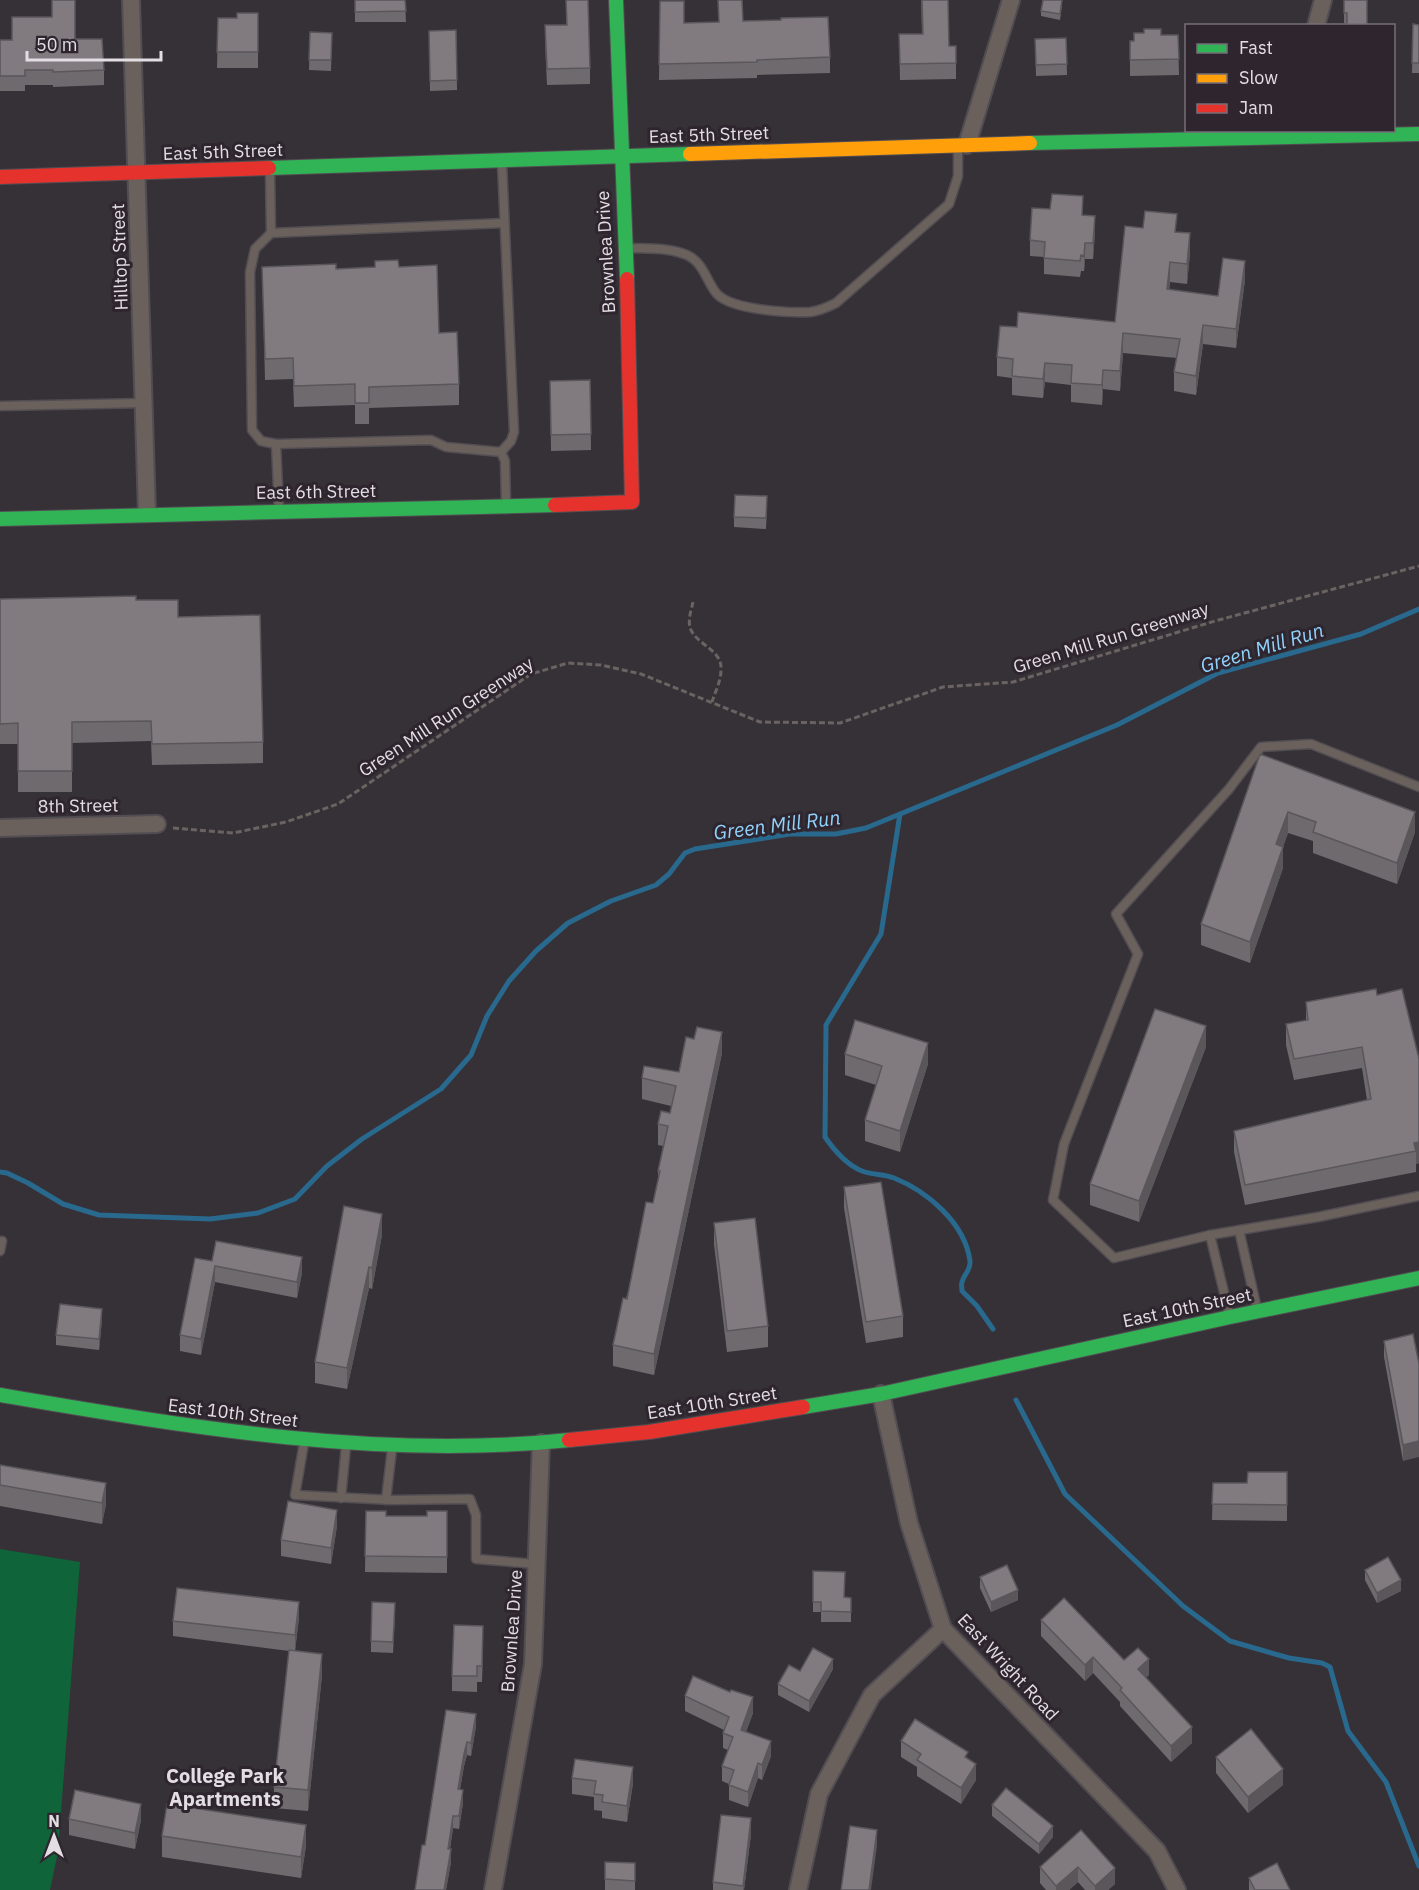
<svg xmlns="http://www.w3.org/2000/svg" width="1419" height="1890" font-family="'IBM Plex Sans',sans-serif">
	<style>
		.forest { fill: #106439 }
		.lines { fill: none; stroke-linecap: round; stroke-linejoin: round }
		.stream { stroke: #28698d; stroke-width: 5 }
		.lane-casing { stroke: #514d52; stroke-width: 11 }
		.street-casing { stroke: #514d52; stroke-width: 20 }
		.fast-casing { stroke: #514d52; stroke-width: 16 }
		.slow-casing { stroke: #514d52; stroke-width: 16 }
		.jam-casing { stroke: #514d52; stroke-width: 16 }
		.path { stroke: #6b6362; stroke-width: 3; stroke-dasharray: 6 3; stroke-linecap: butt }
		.lane { stroke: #6a615c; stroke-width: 8 }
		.street { stroke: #6a615c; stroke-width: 16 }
		.fast { stroke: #30b455; stroke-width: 14 }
		.slow { stroke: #ff9f0a; stroke-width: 14 }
		.jam { stroke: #e5322d; stroke-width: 14 }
		.wall { fill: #6f6a6e }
		.shaded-wall { fill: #5a565a }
		.building { fill: #817b80; stroke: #5a565a; stroke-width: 1.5 }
		.labels { text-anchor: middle; stroke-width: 6; stroke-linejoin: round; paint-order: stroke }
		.street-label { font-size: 18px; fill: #e3dde4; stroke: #2e252f }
		.water-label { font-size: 20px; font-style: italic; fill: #91d2fb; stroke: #2e252f }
		.neighbourhood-label { font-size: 20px; font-weight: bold; fill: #e3dde4; stroke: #2e252f }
	</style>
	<rect width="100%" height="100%" fill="#363137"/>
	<!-- forest -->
	<path class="forest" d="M0,1549L80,1562L58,1852L50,1890H0Z"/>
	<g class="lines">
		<!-- stream -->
		<g class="stream">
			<path d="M900,814L881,934L826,1025L825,1137C834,1150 847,1165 862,1171C872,1175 884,1174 894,1178C927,1191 965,1223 970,1261C971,1270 964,1274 962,1282C961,1285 962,1288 962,1291L977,1306L993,1329"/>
			<path d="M0,1172L7,1173L28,1183L63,1204L99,1215L210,1219L258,1213L295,1199L327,1166L362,1139L441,1089L471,1055L487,1016L509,981L536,951L568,923L611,901L656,885L669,874L685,853L695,849L790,834H836L866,828L1117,725L1218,673L1361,634L1419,609"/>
			<path d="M1016,1400L1065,1494L1183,1606L1230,1641L1289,1658L1322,1663L1330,1667L1348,1731L1386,1782L1419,1866"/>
		</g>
		<!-- lane casing -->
		<g class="lane-casing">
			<g id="lane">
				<path d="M270,171L271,233L255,249L250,272L252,430L261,441L276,444L279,511"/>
				<path d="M271,233L504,223"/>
				<path d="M628,248C647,249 668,247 687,255C704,263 706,281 717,294C732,310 789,313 810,312C820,311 828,307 836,303L949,204L958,176V147"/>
				<path d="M0,406L144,403"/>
				<path d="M276,444L431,440L446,447L501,452L505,461L506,503"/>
				<path d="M501,452L511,441L514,432L502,163"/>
				<path d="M1239,1230L1257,1309"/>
				<path d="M1210,1235L1318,1217L1419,1196"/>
				<path d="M0,1251L2,1241"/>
				<path d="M1229,1313L1210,1235L1114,1258L1053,1200L1064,1144L1138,954L1116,914L1229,789L1261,747L1311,744L1419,787"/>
				<path d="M304,1443L295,1495L392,1500L470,1499L476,1515V1559L536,1564"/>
				<path d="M341,1498L346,1446"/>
				<path d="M386,1500L392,1449"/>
			</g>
		</g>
		<!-- street casing -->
		<g class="street-casing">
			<g id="street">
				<path d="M131,0L147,513"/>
				<path d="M1316,26L1323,0"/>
				<path d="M967,145L1011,0"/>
				<path d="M0,828L157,824"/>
				<path d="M881,1394L909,1523L943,1629L1157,1851L1177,1890"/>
				<path d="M493,1890L533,1664L541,1443"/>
				<path d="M798,1890L819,1794L872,1695L943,1629"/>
			</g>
		</g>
		<!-- fast casing -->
		<g class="fast-casing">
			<g id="fast">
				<path d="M616,0L627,279"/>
				<path d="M1030,143L1419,134"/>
				<path d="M269,168L690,154"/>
				<path d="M0,519L555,505"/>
				<path d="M0,1395C188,1427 378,1460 569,1440"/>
				<path d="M803,1407L881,1394L1230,1317L1419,1278"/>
			</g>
		</g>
		<!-- slow casing -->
		<g class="slow-casing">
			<path id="slow" d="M690,154L1030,143"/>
		</g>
		<!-- jam casing -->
		<g class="jam-casing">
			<g id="jam">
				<path d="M0,177L269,168"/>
				<path d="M555,505L632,502L627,279"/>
				<path d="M569,1440L649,1432L803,1407"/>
			</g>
		</g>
		<!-- path -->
		<g class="path">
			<path d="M693,602C691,611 687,622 691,630C698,645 723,651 721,670C721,681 715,692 712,702"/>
			<path d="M173,828L233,833L286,822L338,804L531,674L568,663L601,665L641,674L760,722L840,723L943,687L1013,682L1215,621L1419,566"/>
		</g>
		<!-- lane -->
		<use href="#lane" class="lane"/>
		<!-- street -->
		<use href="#street" class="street"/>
		<!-- fast -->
		<use href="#fast" class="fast"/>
		<!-- slow -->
		<use href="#slow" class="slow"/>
		<!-- jam -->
		<use href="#jam" class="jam"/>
	</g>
	<!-- wall -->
	<g class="wall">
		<path d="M355,0H405L406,22H355Z"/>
		<path d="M566,0L590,68V84L547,85L545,41L566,25Z"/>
		<path d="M921,0L949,46H956V79L900,80L899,34H922Z"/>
		<path d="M1344,0L1367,26L1344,23Z"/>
		<path d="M660,1L684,23L743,21L830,57V73L757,75V78L659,80Z"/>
		<path d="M1062,5L1060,20L1041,16V11Z"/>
		<path d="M258,13V68H217L218,18H237Z"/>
		<path d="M1413,24L1419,25V73H1412Z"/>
		<path d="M456,30L457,90L430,91L429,31Z"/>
		<path d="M310,32L332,33L331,71L309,70Z"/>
		<path d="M1178,35L1179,75L1130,76V41Z"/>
		<path d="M1066,38L1067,75L1036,76L1035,39Z"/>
		<path d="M75,39L104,70V85L53,87V85H25V91H0V40Z"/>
		<path d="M1083,215L1095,232L1093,259H1085L1084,271H1081L1080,277L1044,274V257L1030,256V240Z"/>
		<path d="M1177,232L1190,253L1187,284L1170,282L1169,290L1218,296L1245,280L1236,348L1203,344L1196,395L1174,391V372L1177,358L1123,353L1120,391L1103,389L1102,405L1071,402V385L1045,382L1043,398L1012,395V378L997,376V357L1017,327L1115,322Z"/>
		<path d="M262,267L336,269L399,267L439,333L459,384V405L369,408V424H355V405L294,407L293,379L265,380Z"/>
		<path d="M590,380L591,450L551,451L550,381Z"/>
		<path d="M767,507L766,529L734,527V517Z"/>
		<path d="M0,599L136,600L178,617L263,742V763L152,765L151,741L72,743V792H18V744H0Z"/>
		<path d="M1260,754L1415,832L1397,884L1313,853V841L1288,833L1283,847V868L1250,963L1201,945V924Z"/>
		<path d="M1377,995L1419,1059V1163L1416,1164V1172L1245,1205L1234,1152V1131L1367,1100L1362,1068L1294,1080L1286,1045V1024L1306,1021V1002Z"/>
		<path d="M1206,1047L1139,1222L1090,1205V1184Z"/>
		<path d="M722,1053L654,1375L613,1366V1345L653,1203L658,1181V1171L663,1146L658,1145V1124L670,1113L671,1106L642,1099V1078L679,1072Z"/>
		<path d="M845,1054L928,1064L900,1152L865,1141V1120L876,1085L845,1075Z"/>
		<path d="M844,1187L903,1316V1337L866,1343L844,1208Z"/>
		<path d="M714,1223L768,1326V1347L727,1352L714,1244Z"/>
		<path d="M382,1235L372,1289L369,1288L347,1389L315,1383V1362Z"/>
		<path d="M212,1261L302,1273L297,1298L215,1282L201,1355L180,1351V1335Z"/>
		<path d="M102,1320L99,1350L56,1345V1335Z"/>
		<path d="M1413,1334L1403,1461L1384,1357V1341Z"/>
		<path d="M0,1465L106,1504L102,1524L0,1506Z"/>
		<path d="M1287,1472V1521L1212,1520L1213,1483H1247Z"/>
		<path d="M366,1511L386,1516H427L447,1511V1573L365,1572Z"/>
		<path d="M337,1526L331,1564L281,1556V1540Z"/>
		<path d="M1365,1570L1401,1591L1377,1603L1365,1580Z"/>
		<path d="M813,1571L844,1597L851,1598V1622H821V1612H813Z"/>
		<path d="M980,1577L1018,1600L991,1612L980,1588Z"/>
		<path d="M395,1614L393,1653L371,1652V1641Z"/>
		<path d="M299,1618L295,1651L322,1675L308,1811L274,1808V1787L289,1651L173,1636V1621Z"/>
		<path d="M1041,1620L1124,1660L1149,1675L1146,1677L1192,1743L1171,1762L1120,1706V1702L1093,1673L1085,1681L1041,1636Z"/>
		<path d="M483,1642L482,1682H477V1692L452,1691V1676Z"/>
		<path d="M833,1669L809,1712L778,1695V1684L800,1671Z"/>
		<path d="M685,1696L753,1713L746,1732L771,1756L762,1780L758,1778L748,1807L729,1800V1784L722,1781V1766L728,1750L723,1748V1733L724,1730L685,1711Z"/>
		<path d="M476,1714V1726L471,1756L467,1755L464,1766L460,1789L463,1803L459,1829L453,1828L450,1849L451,1862L446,1890H415L425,1845Z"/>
		<path d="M901,1741L968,1758L976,1780L961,1804L917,1776V1767L901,1757Z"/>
		<path d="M1216,1757L1283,1785L1248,1813L1216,1773Z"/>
		<path d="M572,1778L633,1783L627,1822L602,1818V1811L594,1810V1797L572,1794Z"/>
		<path d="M992,1805L1053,1837L1039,1854L992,1816Z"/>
		<path d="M69,1819L141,1820L135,1849L69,1835Z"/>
		<path d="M1081,1830L1115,1884L1108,1890H1085L1078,1882L1069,1890H1046L1040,1883V1867Z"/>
		<path d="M751,1834L744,1890H713V1882Z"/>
		<path d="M162,1836L306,1846L301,1878L162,1857Z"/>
		<path d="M605,1862L635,1874V1890H605Z"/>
		<path d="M1249,1878L1290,1890H1249Z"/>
	</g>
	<!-- shaded-wall -->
	<g class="shaded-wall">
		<path d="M1095,216V232L1093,259V243Z"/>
		<path d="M1190,233V253L1187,284V264Z"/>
		<path d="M1085,243V259L1084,271V256Z"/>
		<path d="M1245,261V280L1236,348V329Z"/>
		<path d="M1170,262V282L1167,309V289Z"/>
		<path d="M1203,325V344L1196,395V376Z"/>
		<path d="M1123,333V353L1120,391V371Z"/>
		<path d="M1045,363V382L1043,398V379Z"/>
		<path d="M1103,370V389L1102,405V385Z"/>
		<path d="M1288,812V833L1279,859L1283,847V868L1250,963V942L1276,844Z"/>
		<path d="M1415,812V832L1397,884V863Z"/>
		<path d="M1206,1026V1047L1139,1222V1201Z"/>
		<path d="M722,1032V1053L654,1375V1354Z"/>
		<path d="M928,1043V1064L900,1152V1131Z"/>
		<path d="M1419,1142V1163L1416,1164V1151L1414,1143Z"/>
		<path d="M382,1214V1235L372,1289V1268Z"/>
		<path d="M302,1257V1273L297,1298V1282Z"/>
		<path d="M215,1266V1282L201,1355V1339Z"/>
		<path d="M369,1267V1288L347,1389V1368Z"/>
		<path d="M102,1309V1320L99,1350V1339Z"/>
		<path d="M1419,1441V1457L1403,1461V1445Z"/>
		<path d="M106,1483V1504L102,1524V1503Z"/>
		<path d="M337,1510V1526L331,1564V1548Z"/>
		<path d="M1401,1580V1591L1377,1603V1593Z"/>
		<path d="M1018,1590V1600L991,1612V1602Z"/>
		<path d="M299,1602V1618L295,1651V1635Z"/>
		<path d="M483,1626V1642L482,1682V1666Z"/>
		<path d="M322,1654V1675L308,1811V1790Z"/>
		<path d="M1093,1657V1673L1085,1681V1665Z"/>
		<path d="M833,1659V1669L809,1712V1701Z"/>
		<path d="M1149,1659V1675L1138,1685V1669Z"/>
		<path d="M753,1697V1713L741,1745V1730Z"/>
		<path d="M476,1714V1726L471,1756V1743Z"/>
		<path d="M1192,1727V1743L1171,1762V1746Z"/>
		<path d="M771,1741V1756L762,1780V1765Z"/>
		<path d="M467,1742V1755L464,1766L458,1802V1789L464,1754Z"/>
		<path d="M758,1763V1778L748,1807V1792Z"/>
		<path d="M976,1764V1780L961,1804V1788Z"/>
		<path d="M633,1767V1783L627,1822V1806Z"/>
		<path d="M1283,1769V1785L1248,1813V1797Z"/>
		<path d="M463,1790V1803L459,1829V1816Z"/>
		<path d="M141,1804V1820L135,1849V1833Z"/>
		<path d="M453,1816V1828L448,1862V1849Z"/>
		<path d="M751,1818V1834L744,1890H743Z"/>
		<path d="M306,1825V1846L301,1878V1857Z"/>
		<path d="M1053,1826V1837L1039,1854V1844Z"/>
		<path d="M877,1830V1846L871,1890H869Z"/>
		<path d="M451,1849V1862L446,1890H444Z"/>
		<path d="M1078,1867V1882L1069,1890H1056V1886Z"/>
		<path d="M1115,1868V1884L1108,1890H1095V1886Z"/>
	</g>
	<!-- building -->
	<g class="building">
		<path d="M52,0H75V39H102L104,70L53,72V70H25V76H0V40H12V17H52Z"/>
		<path d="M355,0H405L406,11L355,12Z"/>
		<path d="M566,0H588L590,68L547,69L545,25H567Z"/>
		<path d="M718,0H742L743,21L781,20V18L828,17L830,57L757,60V62L659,64L660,1H684V23L719,22Z"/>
		<path d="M922,0H948L949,46H956V63L900,64L899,34H923Z"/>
		<path d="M1043,0H1062L1060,14L1041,11Z"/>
		<path d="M1344,0H1367V26H1347V13H1344Z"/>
		<path d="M237,13H258V52H217L218,18H237Z"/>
		<path d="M1413,24L1419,25V63H1412Z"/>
		<path d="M1144,29H1161V35H1178L1179,59L1130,60V41H1134V33H1144Z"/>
		<path d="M456,30L457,80L430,81L429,31Z"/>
		<path d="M310,32L332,33L331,60H309Z"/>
		<path d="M1066,38L1067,64L1036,65L1035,39Z"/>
		<path d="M1052,194L1083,196L1082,215L1095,216L1093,243H1085L1084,256L1081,255L1080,261L1044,258L1045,242L1030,240L1032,208L1050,209Z"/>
		<path d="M1145,211L1177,214L1175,232L1190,233L1187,264L1170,262L1167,289L1218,296L1223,258L1245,261L1236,329L1203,325L1196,376L1174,372L1180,339L1123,333L1120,371L1103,370L1102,385L1071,383L1072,365L1045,363L1043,379L1012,376L1013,359L997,357L1000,326L1017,327L1018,312L1115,322L1125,226L1143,228Z"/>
		<path d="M398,260L399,267L437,265L439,333L457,332L459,384L369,387V403H355V384L294,386L293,358L265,359L262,267L336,264V269L375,267V261Z"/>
		<path d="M590,380L591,434L551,435L550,381Z"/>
		<path d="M735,495L767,496L766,518L734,517Z"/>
		<path d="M136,596V600H178V617L260,615L263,742L152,744L151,721L72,722V771H18V723L0,724V599Z"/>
		<path d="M1260,754L1415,812L1397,863L1313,832L1316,822L1288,812L1276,844L1283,847L1250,942L1201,924Z"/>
		<path d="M1376,989L1377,995L1402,989L1419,1059V1142L1414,1143L1416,1151L1245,1185L1234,1131L1371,1099L1362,1047L1294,1059L1286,1024L1308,1020L1306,1002Z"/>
		<path d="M1155,1009L1206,1026L1139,1201L1090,1184Z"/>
		<path d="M855,1020L928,1043L900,1131L865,1120L882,1066L845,1054Z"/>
		<path d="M697,1027L722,1032L654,1354L613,1345L623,1298L627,1299L646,1202L653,1203L660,1171H658L668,1126L658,1124L661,1111L670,1113L676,1086L642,1078L644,1066L679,1072L686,1037L694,1039Z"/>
		<path d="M881,1182L903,1316L866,1322L844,1187Z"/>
		<path d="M344,1206L382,1214L372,1268L369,1267L347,1368L315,1362Z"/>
		<path d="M755,1218L768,1326L727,1331L714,1223Z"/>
		<path d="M216,1241L302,1257L297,1282L215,1266L201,1339L180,1335L195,1258L212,1261Z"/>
		<path d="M60,1304L102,1309L99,1339L56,1335Z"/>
		<path d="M1413,1334L1419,1364V1441L1403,1445L1384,1341Z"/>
		<path d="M0,1465L106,1483L102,1503L0,1485Z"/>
		<path d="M1248,1472H1287V1505L1212,1504L1213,1483H1247Z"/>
		<path d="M288,1501L337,1510L331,1548L281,1540Z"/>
		<path d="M366,1511H386V1516H427V1511H447V1557L365,1556Z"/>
		<path d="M1388,1557L1401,1580L1377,1593L1365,1570Z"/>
		<path d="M1007,1565L1018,1590L991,1602L980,1577Z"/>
		<path d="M813,1571L845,1572L844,1597L851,1598V1612L821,1611V1602H813Z"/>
		<path d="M177,1588L299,1602L295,1635L173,1621Z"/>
		<path d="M1064,1598L1124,1660L1138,1648L1149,1659L1138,1669L1192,1727L1171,1746L1120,1690L1122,1688L1093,1657L1085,1665L1041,1620Z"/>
		<path d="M372,1602L395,1603L393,1642L371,1641Z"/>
		<path d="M454,1625L483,1626L482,1666H477V1676H452Z"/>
		<path d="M813,1648L833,1659L809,1701L778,1684L789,1665L800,1671Z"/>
		<path d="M289,1650L322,1654L308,1790L274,1787Z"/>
		<path d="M693,1676L730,1692L731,1690L753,1697L741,1730L771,1741L762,1765L758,1763L748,1792L729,1785L734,1770L722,1766L733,1737L723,1733L729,1717L685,1696Z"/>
		<path d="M446,1710L476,1714L471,1743L467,1742L464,1754L458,1789L463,1790L459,1816H453L448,1849H451L444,1890H415L422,1845H425Z"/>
		<path d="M915,1719L968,1752L965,1757L976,1764L961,1788L917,1760L921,1754L901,1741Z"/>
		<path d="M1251,1729L1283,1769L1248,1797L1216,1757Z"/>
		<path d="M575,1759L633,1767L627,1806L602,1802L603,1795L594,1794L596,1781L572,1778Z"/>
		<path d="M1006,1788L1053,1826L1039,1844L992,1805Z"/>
		<path d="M75,1790L141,1804L135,1833L69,1819Z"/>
		<path d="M167,1804L306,1825L301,1857L162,1836Z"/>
		<path d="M721,1815L751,1818L743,1886L713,1882Z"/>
		<path d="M850,1826L877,1830L869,1890H841Z"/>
		<path d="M1081,1830L1115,1868L1095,1886L1078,1867L1056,1886L1040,1867Z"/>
		<path d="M605,1862L635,1863V1881L605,1879Z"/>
		<path d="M1277,1863L1290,1890H1255L1249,1878Z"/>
	</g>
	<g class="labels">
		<!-- street labels -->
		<g class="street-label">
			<text transform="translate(709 135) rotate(-2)" y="6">East 5th Street</text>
			<text transform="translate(223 152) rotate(-2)" y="6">East 5th Street</text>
			<text transform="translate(606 252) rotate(-93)" y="6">Brownlea Drive</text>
			<text transform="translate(120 257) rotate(-92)" y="6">Hilltop Street</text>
			<text transform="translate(316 492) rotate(-1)" y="6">East 6th Street</text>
			<text transform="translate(1111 638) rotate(-17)" y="6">Green Mill Run Greenway</text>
			<text transform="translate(446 717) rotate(-33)" y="6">Green Mill Run Greenway</text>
			<text transform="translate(78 806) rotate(-1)" y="6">8th Street</text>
			<text transform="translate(1187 1308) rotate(-12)" y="6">East 10th Street</text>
			<text transform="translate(712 1403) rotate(-9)" y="6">East 10th Street</text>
			<text transform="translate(233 1413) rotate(7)" y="6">East 10th Street</text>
			<text transform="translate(512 1631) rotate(-86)" y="6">Brownlea Drive</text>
			<text transform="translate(1008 1667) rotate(47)" y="6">East Wright Road</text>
		</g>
		<!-- water labels -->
		<g class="water-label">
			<text transform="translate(1262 648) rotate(-17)" y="7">Green Mill Run</text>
			<text transform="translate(777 825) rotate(-7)" y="7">Green Mill Run</text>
		</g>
		<!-- neighbourhood labels -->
		<g class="neighbourhood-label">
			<text x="225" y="1783">College Park<tspan x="225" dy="23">Apartments</tspan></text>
		</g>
	</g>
	<!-- legend -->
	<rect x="1185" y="24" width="210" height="108" fill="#2e252f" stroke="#766f77" stroke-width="1.5"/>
	<rect x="1197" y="44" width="30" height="9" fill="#30b455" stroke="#766f77" stroke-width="1.5"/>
	<text x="1239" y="54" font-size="18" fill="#e3dde4">Fast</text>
	<rect x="1197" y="74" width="30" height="9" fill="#ff9f0a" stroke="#766f77" stroke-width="1.5"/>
	<text x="1239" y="84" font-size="18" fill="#e3dde4">Slow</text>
	<rect x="1197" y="104" width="30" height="9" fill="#e5322d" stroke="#766f77" stroke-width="1.5"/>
	<text x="1239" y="114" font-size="18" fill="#e3dde4">Jam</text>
	<!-- north arrow -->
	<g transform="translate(54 1836)" stroke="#2e252f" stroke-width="4.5" paint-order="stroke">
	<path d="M0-4.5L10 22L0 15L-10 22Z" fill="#e3dde4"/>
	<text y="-9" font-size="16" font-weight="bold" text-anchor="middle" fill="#e3dde4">N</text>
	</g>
	<!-- scale -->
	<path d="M27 51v9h134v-9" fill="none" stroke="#e3dde4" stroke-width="3"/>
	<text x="36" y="51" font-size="18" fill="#e3dde4" stroke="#2e252f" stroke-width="4.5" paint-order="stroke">50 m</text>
</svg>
